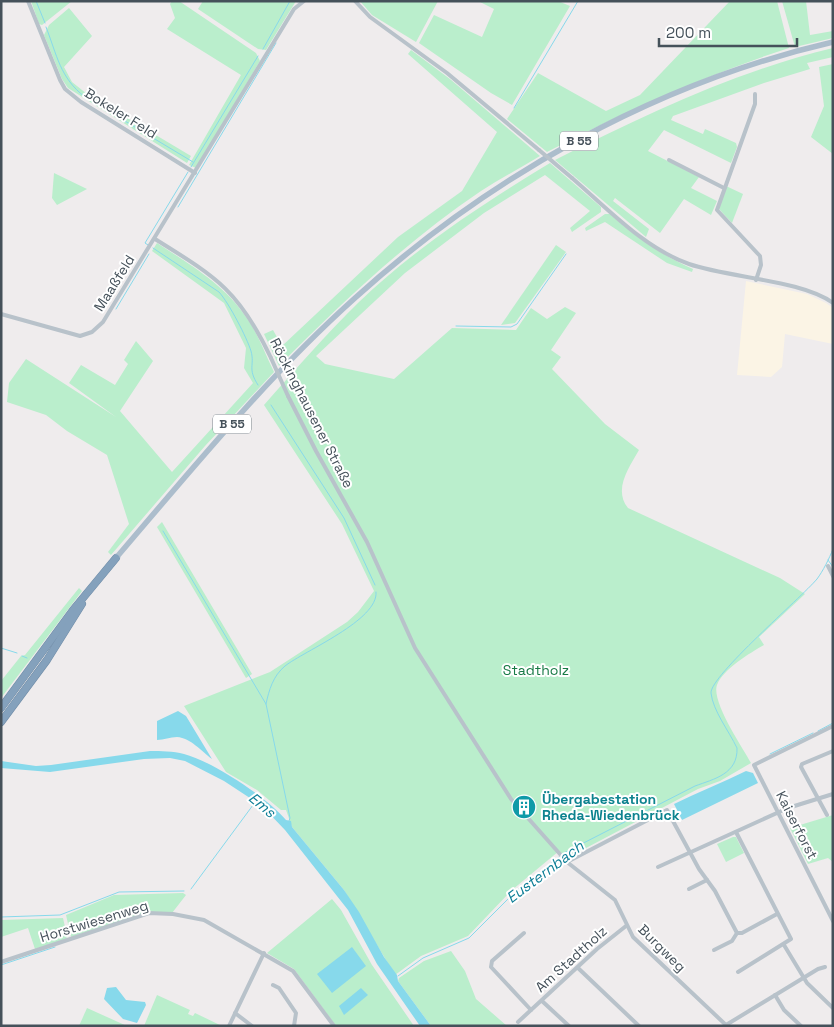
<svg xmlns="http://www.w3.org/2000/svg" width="834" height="1027" font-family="'Space Grotesk',sans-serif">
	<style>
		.commercial { fill: #fbf4e5 }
		.green { fill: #baeecc }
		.water { fill: #87d9eb }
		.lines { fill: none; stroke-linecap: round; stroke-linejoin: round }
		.stream { stroke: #87d9eb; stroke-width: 1 }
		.highway-casing { stroke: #6f8ca7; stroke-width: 8 }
		.street { stroke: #b8c2ca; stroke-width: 4 }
		.primary { stroke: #acbdcc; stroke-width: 5.5 }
		.highway { stroke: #84a1bc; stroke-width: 7 }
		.street-bridge { stroke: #b8c2ca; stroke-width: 4 }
		.labels { text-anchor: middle; stroke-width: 4; stroke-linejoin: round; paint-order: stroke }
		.shield { fill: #fff; stroke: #7d858c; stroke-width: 1 }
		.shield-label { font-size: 12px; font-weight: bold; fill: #45515a }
		.street-label { font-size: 14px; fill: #45515a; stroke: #fff }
		.park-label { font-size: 14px; fill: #177a45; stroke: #fff }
		.culture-label { font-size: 14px; font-weight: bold; fill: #0d838f; stroke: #fff; text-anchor: start }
		.water-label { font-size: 15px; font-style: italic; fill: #0d7e96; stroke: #fff }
	</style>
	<rect width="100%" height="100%" fill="#efeced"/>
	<!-- commercial -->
	<path class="commercial" d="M746,281L807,294L826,303L833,308V344L785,334L782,367L771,377L737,375Z"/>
	<!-- green -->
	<g class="green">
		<path d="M31,1H72L42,25L39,24Z"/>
		<path d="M172,1H179L256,53L260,61L196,168L189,165L241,75L167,29L175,18L170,4Z"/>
		<path d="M203,1H296L266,50L258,49L198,9Z"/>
		<path d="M360,1H438L416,42L372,15Z"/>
		<path d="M478,1H558L570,6L512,105L491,93L419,43L434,15L482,37L494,9Z"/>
		<path d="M730,1H777L789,48C703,76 626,111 547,152L507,119L538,73L606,111L640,95Z"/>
		<path d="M782,1H806L810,35L833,31V38L795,47Z"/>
		<path d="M69,8L92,36L64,67L72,82L87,94L191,156L187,163L68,88L62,79L44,35L49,25Z"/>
		<path d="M833,48V57L807,63L810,69L764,83L673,116L671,120L703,134L705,129L736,143L737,147L731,163L664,130L648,151L699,177L691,188L717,201L711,215L684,199L660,233L615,198L613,201L649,229L646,237L555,160C645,115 734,72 833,48Z"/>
		<path d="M411,50L450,79L540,156C520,168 500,179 481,191C407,241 341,303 279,366L264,334L273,330L282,346L398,237L462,191L497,132L408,54Z"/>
		<path d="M833,64V154L811,137L824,106L819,67Z"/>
		<path d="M550,163L601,207V212L572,232L570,228L590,211L545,175L484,213L405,273L316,356L325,364L394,379L452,328L516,330L531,308L547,319L565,307L576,313L551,350L561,357L552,369L605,424L639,450C629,468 613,489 628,508L780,578L805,594L759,637L764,645C750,653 723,669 717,685C711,701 742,747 751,763L720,781L698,789L567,858L559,851L512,890L468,936L421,956L395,975L344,890L292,827L286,810H281L257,790L226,772L184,706L270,672L347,622L358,612L374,591L342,524L264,405C295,370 326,334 359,302C415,248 484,203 550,163Z"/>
		<path d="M54,173L87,189L57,205L52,198Z"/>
		<path d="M726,186L743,194L732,223L719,209Z"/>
		<path d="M605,214H610C636,237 661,255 693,269L692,272L667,263L605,222L586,231L585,228Z"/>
		<path d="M157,243C189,264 224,284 246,317C258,333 265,354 274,372L205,446L111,555L108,552L129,524L107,455L67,431L46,415L7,402L9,383L26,359L116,417L69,383L81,365L115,385L128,364L124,360L136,341L153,361L120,411L172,472L253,383L244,368L246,348L224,303L152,251Z"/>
		<path d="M556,245L566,252L515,323L501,325Z"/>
		<path d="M162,522L252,674L246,678L157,527Z"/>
		<path d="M79,588L82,591L1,698V681L21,656L25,655Z"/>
		<path d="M833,815V862L828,858L808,864L790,828Z"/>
		<path d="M733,837H736L744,853L726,862L717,844Z"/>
		<path d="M183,893L186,895L172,913L149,912L71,937L66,915L114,895Z"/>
		<path d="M332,899L341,910L372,965L414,1026H336L294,969L267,953Z"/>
		<path d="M63,918L67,936L66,939L35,949L28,928L1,937V920Z"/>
		<path d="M451,951L465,971L476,999L507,1026H431L398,981L399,978L424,961Z"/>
		<path d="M157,995L190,1010L188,1014L193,1016L195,1013L222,1026H144Z"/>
		<path d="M87,1008L127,1026H79Z"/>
	</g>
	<!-- water -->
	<g class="water">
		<path d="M178,711L186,716L212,759C201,751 191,738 177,737C170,737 164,740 157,740V721Z"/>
		<path d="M150,751C161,751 173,751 184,754C212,761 268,798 286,820L291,821L292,827L344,890L359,912L384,957L397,975L398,981L431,1026H420L377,964L348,910L285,830L262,806L224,781L185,761L170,758L144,759L50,772L1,768V761L36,766L51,765Z"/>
		<path d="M746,771L753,773L758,783L682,820L674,804C698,792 722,783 746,771Z"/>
		<path d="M352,947L366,966L332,993L317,974Z"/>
		<path d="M116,987L126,1000L145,1002L146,1005L137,1023L123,1019L104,999L107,988Z"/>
		<path d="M361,988L368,995L344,1015L339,1006Z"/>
	</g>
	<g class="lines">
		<!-- stream -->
		<g class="stream">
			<path d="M36,1L45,23"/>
			<path d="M298,2V1"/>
			<path d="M46,27C57,55 60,78 85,97L193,162"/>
			<path d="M263,49L290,1"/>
			<path d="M514,108L578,1"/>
			<path d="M191,167L258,56"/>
			<path d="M178,207L276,43"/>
			<path d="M148,245L145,243L188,172"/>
			<path d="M153,248L219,292C229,303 247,338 251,351C255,366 247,368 258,385"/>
			<path d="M116,309L149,254"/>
			<path d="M456,326L511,327L517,324L566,254"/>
			<path d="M271,405L344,518L375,585"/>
			<path d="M163,531L266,704L290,818L289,821"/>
			<path d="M828,560L833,567"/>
			<path d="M1,648L17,653"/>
			<path d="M22,656L27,658"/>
			<path d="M266,704C269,690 273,676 285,666C304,651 379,620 376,592"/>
			<path d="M818,731L833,723"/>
			<path d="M770,754L813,733"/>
			<path d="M562,854L695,786C714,779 738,774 737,748C729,731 713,711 711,693C710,676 801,598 817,579C823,571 829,559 833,549"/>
			<path d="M191,889L256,801"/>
			<path d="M1,917L60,915L119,892L184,891"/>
			<path d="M1,965L55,947"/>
			<path d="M398,976L423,958L469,938L515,892L559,857"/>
		</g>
		<!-- highway casing -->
		<g class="highway-casing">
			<g id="highway">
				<path d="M1,708L73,610L116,558"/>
				<path d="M1,722L47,660L82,604"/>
			</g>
		</g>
		<!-- street -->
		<g class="street">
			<path d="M28,1L60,80L65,89L81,102L195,173"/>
			<path d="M355,1L370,17L447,73L539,150"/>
			<path d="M755,94V104L717,210L760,256L761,265L756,280"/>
			<path d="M669,160L724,188"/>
			<path d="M572,178C608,209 644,248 689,264C729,278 802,280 833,303"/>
			<path d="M155,239C216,277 239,290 271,358"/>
			<path d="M1,314L80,336L92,332L103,322L294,9L304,1"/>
			<path d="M288,396L316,451L367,542L415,648L511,799L567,862L615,900L633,937L727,1026"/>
			<path d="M828,566L833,576"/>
			<path d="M833,726L754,765L833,921"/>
			<path d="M827,815L801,767L802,764L833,751"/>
			<path d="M736,832L791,939L738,972"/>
			<path d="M567,862L667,810L699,869L715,891L737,933H742L777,914"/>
			<path d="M658,867L788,808L833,794"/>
			<path d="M689,889L707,880"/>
			<path d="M524,933L492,961L491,967L531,1010"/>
			<path d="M784,945L807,983L833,1008"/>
			<path d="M714,950L732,941L737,933"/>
			<path d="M1,962L149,913L173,914L204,920L293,971L334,1026"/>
			<path d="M578,968L639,1026"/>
			<path d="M273,985L279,988L296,1013L294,1026"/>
			<path d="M775,995L784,1010L801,1026"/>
			<path d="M542,1001L569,1026"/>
			<path d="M235,1013L252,1026"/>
			<path d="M518,1022L597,949L626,926"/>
			<path d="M726,1025L818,969L825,967"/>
			<path d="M229,1026L264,953"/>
		</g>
		<!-- primary -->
		<path class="primary" d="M116,558C192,469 267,377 355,298C489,177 655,83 833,42"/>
		<!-- highway -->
		<use href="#highway" class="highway"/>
		<!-- street-bridge -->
		<g class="street-bridge">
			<path d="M539,150L572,178"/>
			<path d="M271,358L288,396"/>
		</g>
	</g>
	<!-- icons -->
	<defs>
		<g id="building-disc" transform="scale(1.25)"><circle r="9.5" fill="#0f9aa8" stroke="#fff"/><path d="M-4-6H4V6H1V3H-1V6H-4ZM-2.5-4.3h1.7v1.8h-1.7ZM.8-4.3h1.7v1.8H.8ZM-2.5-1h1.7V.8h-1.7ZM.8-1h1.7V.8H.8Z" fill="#fff"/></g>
	</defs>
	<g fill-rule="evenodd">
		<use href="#building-disc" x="524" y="807"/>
	</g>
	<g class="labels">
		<!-- shield labels -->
		<g class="shield">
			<rect x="560" y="131.5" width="38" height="19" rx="4"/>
			<rect x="213" y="414.5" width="38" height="19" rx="4"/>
		</g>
		<g class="shield-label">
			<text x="579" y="145">B 55</text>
			<text x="232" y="428">B 55</text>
		</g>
		<!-- street labels -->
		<g class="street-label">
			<text transform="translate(121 113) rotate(32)" y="5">Bokeler Feld</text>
			<text transform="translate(114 283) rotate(-58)" y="5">Maaßfeld</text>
			<text transform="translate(312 413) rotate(63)" y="5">Röckinghausener Straße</text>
			<text transform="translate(797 825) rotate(63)" y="5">Kaiserforst</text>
			<text transform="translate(94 921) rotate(-17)" y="5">Horstwiesenweg</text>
			<text transform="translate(662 948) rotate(45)" y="5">Burgweg</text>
			<text transform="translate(571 959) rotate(-42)" y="5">Am Stadtholz</text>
		</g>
		<!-- park labels -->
		<g class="park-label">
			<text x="536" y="675">Stadtholz</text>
		</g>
		<!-- culture labels -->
		<g class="culture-label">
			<text x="542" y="804">Übergabestation<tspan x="542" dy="16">Rheda-Wiedenbrück</tspan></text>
		</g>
		<!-- water labels -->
		<g class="water-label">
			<text transform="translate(262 805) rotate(40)" y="5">Ems</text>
			<text transform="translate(545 872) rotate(-37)" y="5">Eusternbach</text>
		</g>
	</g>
	<!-- border -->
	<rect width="834" height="1027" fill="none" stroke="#45515a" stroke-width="5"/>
	<!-- scale -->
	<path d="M659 38v8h138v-8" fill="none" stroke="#45515a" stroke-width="2.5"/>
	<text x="666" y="38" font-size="15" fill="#45515a" stroke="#ffffff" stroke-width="4" paint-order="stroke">200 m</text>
</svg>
